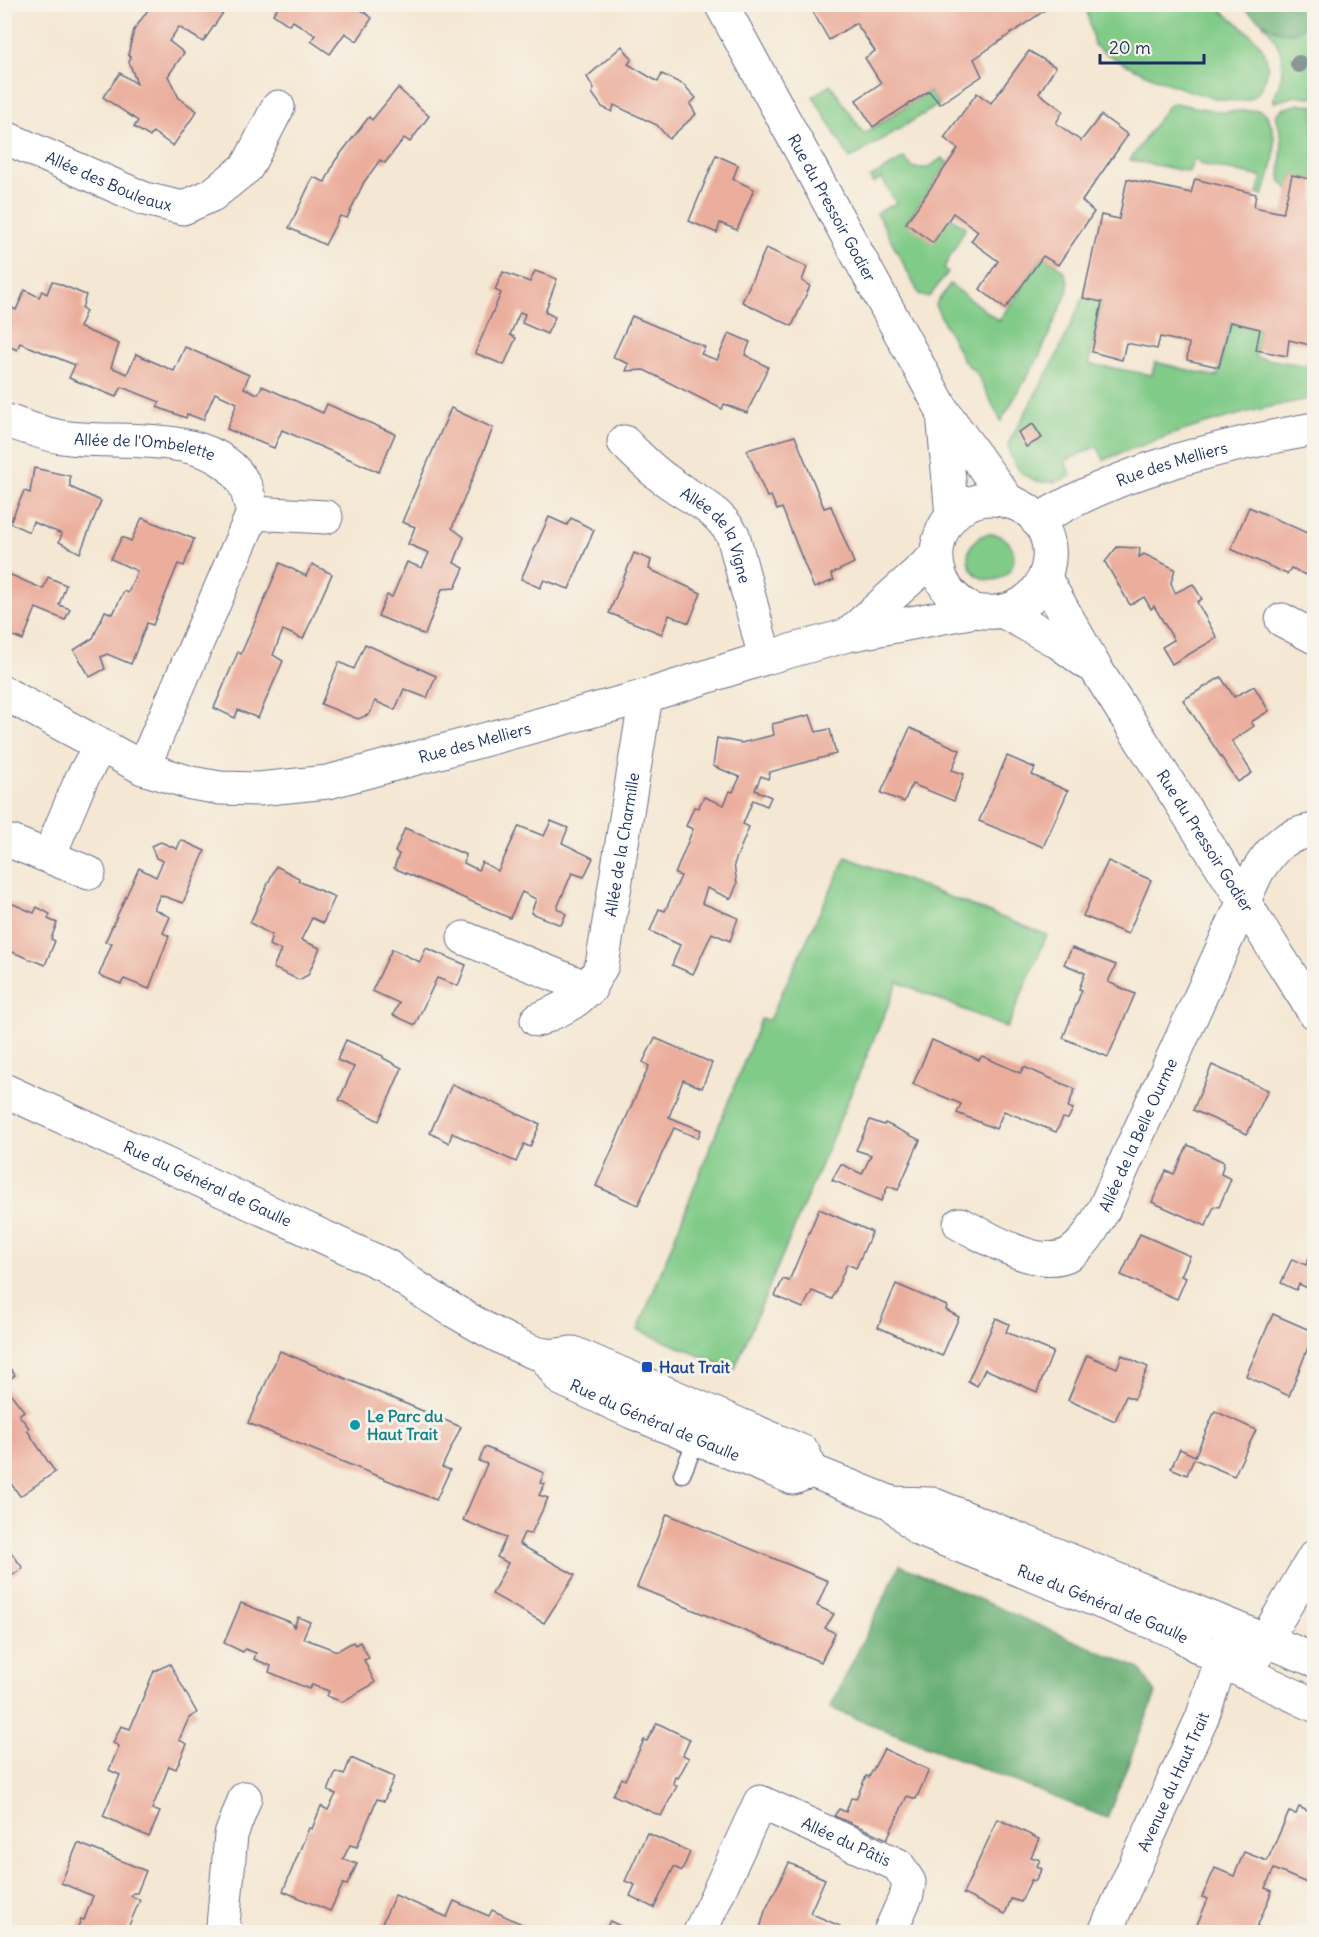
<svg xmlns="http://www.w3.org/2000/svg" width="1319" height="1937" font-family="Delius,sans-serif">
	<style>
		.green { fill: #81cb88; stroke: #4e7d73; stroke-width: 1.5 }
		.forest { fill: #68af74; stroke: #426f69; stroke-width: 1.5 }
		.building { fill: #ebae9d }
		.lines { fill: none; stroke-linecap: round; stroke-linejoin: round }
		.service-casing { stroke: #676f87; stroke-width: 19 }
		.minor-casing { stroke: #676f87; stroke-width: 35 }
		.tertiary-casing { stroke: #676f87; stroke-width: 35 }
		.secondary-casing { stroke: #676f87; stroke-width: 35 }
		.service { stroke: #fff; stroke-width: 16 }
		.minor { stroke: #fff; stroke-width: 33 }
		.tertiary { stroke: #fff; stroke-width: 33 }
		.secondary { stroke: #fff; stroke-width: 33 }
		.tree { fill: #8a9798 }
		.transit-dot { fill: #1a4fb4; stroke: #f7f3e8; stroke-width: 2 }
		.culture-dot { fill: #0f9aa8; stroke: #f7f3e8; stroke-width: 2 }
		.labels { text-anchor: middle; stroke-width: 6; stroke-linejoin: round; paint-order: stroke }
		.street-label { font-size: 16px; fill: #1b2f5e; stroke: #f7f3e8 }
		.transit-label { font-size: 16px; font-weight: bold; fill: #164399; stroke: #f7f3e8; text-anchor: start }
		.culture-label { font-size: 16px; font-weight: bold; fill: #0d838f; stroke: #f7f3e8; text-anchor: start }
	</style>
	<rect width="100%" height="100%" fill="#f7f3e8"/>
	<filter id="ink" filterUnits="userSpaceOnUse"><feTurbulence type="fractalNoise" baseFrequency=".0167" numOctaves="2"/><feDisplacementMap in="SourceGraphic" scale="12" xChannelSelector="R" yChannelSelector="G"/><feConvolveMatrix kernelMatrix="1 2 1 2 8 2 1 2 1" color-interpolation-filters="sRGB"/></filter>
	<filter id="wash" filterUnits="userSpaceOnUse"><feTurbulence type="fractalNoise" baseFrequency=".008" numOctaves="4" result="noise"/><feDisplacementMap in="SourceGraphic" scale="24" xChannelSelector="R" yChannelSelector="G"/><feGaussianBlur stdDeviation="1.35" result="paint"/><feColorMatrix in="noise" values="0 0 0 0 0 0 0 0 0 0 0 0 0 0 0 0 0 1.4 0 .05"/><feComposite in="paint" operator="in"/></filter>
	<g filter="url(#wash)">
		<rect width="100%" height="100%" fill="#f4e7d3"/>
		<!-- green -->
		<g class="green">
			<path d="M1088,5C1119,4 1149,4 1180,4C1189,4 1203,2 1212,5C1218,7 1225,14 1231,18C1253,35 1278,54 1263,84C1260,90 1257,95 1252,98C1225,113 1117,65 1094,45L1087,11Z"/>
			<path d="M1314,15V97L1296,96L1274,102C1273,96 1277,91 1279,85C1287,60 1280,40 1262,23L1282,32L1309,20Z"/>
			<path d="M831,85L864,134L929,91L940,104L850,159L813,96Z"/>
			<path d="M1174,103L1221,112L1258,110L1266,114C1282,140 1273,168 1263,195L1257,193L1262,177L1199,164V160L1194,159L1189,172L1130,160L1167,107Z"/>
			<path d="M1300,104L1314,105V180L1292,175L1289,190L1280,180L1282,139L1276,115L1282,109Z"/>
			<path d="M904,158L913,168H928L942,158L948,163L906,223L950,217L966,227L944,268L948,272L930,296L925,297L919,294L877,213L896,203L882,178L873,183L870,178Z"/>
			<path d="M1043,256C1056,264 1070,271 1068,290L1040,355L1001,421L977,374L963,360L935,305L950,284L999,321Z"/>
			<path d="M1083,298L1102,302L1089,364L1152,375L1155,362L1217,377L1230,322L1260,329L1255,357L1314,367V398C1241,411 1172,432 1104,460L1097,446L1065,461L1071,476C1041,491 1013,478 1008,444L1055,359Z"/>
			<circle cx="991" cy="557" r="23"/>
			<path d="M846,857L1047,935L1007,1028L898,982L734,1370L638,1330L761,1019L769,1020Z"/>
		</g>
		<!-- forest -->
		<g class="forest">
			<path d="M1239,5H1314V15C1309,20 1304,28 1297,31C1280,40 1252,14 1239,5Z"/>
			<path d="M900,1565L1140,1669L1156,1693L1107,1818L830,1708Z"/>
		</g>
		<g id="blocks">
			<!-- building -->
			<g class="building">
				<path d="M152,4H229L203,42L179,27L169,41L184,53L168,76L179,98L197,111L173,146L153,132L150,137L134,127L138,121L103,97L120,73L137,84L129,62L131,58L128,55L134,30Z"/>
				<path d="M280,4H353L372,18L357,41L345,33L330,54L311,41L315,35L293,21L289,25L273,14Z"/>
				<path d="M824,4H1054L974,59L982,76L940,104L929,91L873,127L856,100L881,83L865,58L875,51L856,23L829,40L813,12Z"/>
				<path d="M622,46L632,59L628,64L658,82L662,74L684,85L696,98L690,104L696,114L669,139L657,125L614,105L612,112L602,107L592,93L594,89L587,77Z"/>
				<path d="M1029,51L1056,67L1039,93L1063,111L1056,123L1081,141L1101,115L1128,135L1082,201L1094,212L1058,265L1043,256L1005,309L980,289L998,261L971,241L978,231L953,213L933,243L906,223L958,149L944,138L977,93L991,103Z"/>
				<path d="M398,88L429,116L410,142L404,138L385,163L380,160L364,182L347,218L340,216L325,245L289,228L313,177L325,182L335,161L369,117L372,120Z"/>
				<path d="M716,155L738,165L733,179L754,189L737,230L720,223L717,233L689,221Z"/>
				<path d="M1292,175L1314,180V346L1289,340L1287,356L1256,350L1260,329L1230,322L1219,367L1187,360L1189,343L1160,337L1157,349L1126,343L1122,360L1092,352L1102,302L1083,298L1101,215L1119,219L1127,179L1191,193L1195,179L1256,194L1254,207L1283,213Z"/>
				<path d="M766,248L807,267L802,281L810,286L792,326L742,302Z"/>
				<path d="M535,271L557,279L545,312L555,317L547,334L522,323L525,314L520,312L510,335L516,338L504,365L475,353L501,293L495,290L503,272L530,282Z"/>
				<path d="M52,281L86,295L82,308L86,311L79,327L119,344L111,367L127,374L136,354L174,371L185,347L249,375L244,388L258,394L262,386L323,413L327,404L395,434L379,472L282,430L274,448L227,429L237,403L215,393L203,420L187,414L186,418L157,407L160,402L122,387L116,397L69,378L75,365L20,343L17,350L4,344V304L16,310L25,290L39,297L42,291L47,294Z"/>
				<path d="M632,316L705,347L701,354L717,360L729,333L750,342L745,355L768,367L747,413L724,404L722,409L644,370L626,371L629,364L613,357Z"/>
				<path d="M451,408L493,428L452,528L464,537L454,563L464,568L455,588L442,589L425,635L378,616L387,595L392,597L407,562L422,568L429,553L408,544L415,527L402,522Z"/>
				<path d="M1033,424L1042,438L1026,447L1018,432Z"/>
				<path d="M795,436L824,508L831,506L854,563L831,574L834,580L814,588L782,508L777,510L771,496L767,497L747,450Z"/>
				<path d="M34,468L70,476V487L101,501L80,553L59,542L62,534L33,522L29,532L10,523L24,491L30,493Z"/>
				<path d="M1249,507L1314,536V579L1291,568L1287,574L1231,549Z"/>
				<path d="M549,517L567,525L571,518L594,530L569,589L544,580L540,588L521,579Z"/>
				<path d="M142,518L194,539L184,566L178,564L153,625L147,623L131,664L107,654L101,657L105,669L90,677L74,650L93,638L105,611L113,614L124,591L128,593L137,571L111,559L122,537L131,541Z"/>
				<path d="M1117,547L1140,548L1139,557L1144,554L1175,569L1171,583L1175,593L1193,584L1202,599L1197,602L1217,638L1172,664L1162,647L1174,640L1154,606L1151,609L1144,597L1130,605L1105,562Z"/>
				<path d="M634,553L651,560L649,569L701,593L689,623L669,615L662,634L609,613Z"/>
				<path d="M280,563L306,576L312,564L332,574L303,639L283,630L273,655L283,661L258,718L238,710L235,718L214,708L238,652L241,654Z"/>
				<path d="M4,572L43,589L48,577L66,585L59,605L70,609L65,620L36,608L23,640L4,632Z"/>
				<path d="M365,644L436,676L427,698L404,689L395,710L375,701L370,714L358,719L321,704L339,662L354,669Z"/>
				<path d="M1221,677L1234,697L1254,686L1269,711L1251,722L1254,726L1232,741L1252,773L1238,782L1183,700Z"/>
				<path d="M810,715L816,732L830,729L836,754L770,772L768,779L761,776L755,790L771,797L767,806L753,800L743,824L749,827L734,864L737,884L731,899L707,888L702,903L738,918L730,941L712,933L693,974L672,965L680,945L650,931L659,909L665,911L681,876L675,874L693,829L686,826L694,807L698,808L704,797L724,805L730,791L733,792L740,777L713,766L717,738L741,743L774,735L772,724Z"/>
				<path d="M910,728L960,750L952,770L964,774L954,801L912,784L904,802L881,793Z"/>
				<path d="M1007,756L1035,768L1032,775L1068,791L1043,847L979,821Z"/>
				<path d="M551,821L568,828L562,843L593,858L584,877L572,873L557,908L566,914L561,925L531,913L536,899L522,892L510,918L394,868L399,854L395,852L405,828L466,855L464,863L478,870L482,862L498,871L519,826L544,836Z"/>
				<path d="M181,840L205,851L183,903L160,895L154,909L170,917L163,933L169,936L149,989L124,979L121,984L99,975L112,943L105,942L139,868L156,877L163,861L156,858L151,846L161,842L177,849Z"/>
				<path d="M1108,861L1151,880L1128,934L1083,916Z"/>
				<path d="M276,866L299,878L298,881L335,897L323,923L312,918L301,940L320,948L308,975L299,980L273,968L281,950L269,945L272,935L250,923Z"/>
				<path d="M4,900L34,913L37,907L50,914L48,919L57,923L51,939L55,941L45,965L4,949Z"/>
				<path d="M426,948L466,965L458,986L437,978L415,1025L393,1015L399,1003L372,991L392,949L420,962Z"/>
				<path d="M1072,948L1116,965L1108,982L1135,994L1108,1057L1063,1038L1082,990L1079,989L1085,973L1064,964Z"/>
				<path d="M655,1038L712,1063L702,1088L683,1080L669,1117L701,1130L698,1138L674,1128L638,1205L596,1186L649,1066L643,1062Z"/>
				<path d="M346,1040L383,1056V1058L402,1068L379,1121L339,1100L354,1067L337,1060Z"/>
				<path d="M932,1040L979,1060L982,1056L1020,1073L1024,1067L1075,1089L1068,1107L1073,1109L1068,1119L1063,1118L1056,1132L1004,1111L996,1129L957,1113L961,1104L913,1084Z"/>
				<path d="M1212,1065L1268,1090L1247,1134L1193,1110Z"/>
				<path d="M452,1084L540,1124L530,1147L524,1144L516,1162L452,1133L449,1143L430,1133Z"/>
				<path d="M870,1120L884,1125L885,1123L920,1140L898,1190L888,1186L881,1201L832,1180L841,1164L862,1174L871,1155L856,1150Z"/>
				<path d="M1188,1145L1224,1162L1221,1174L1231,1179L1219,1207L1214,1206L1206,1226L1152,1202L1166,1171L1174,1174Z"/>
				<path d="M819,1209L872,1232L856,1268L847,1264L832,1299L812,1291L803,1308L775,1296L783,1279L789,1281Z"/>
				<path d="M1140,1234L1190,1256L1181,1276L1186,1278L1177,1299L1121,1275Z"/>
				<path d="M1314,1244V1291L1299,1284L1296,1290L1281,1283L1292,1259L1306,1265Z"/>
				<path d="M896,1284L947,1306L946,1310L959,1317L942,1356L878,1327Z"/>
				<path d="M1273,1314L1314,1332L1289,1396L1246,1376Z"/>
				<path d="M996,1318L1009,1324L1006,1332L1053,1352L1037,1392L985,1369L977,1386L968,1381Z"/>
				<path d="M280,1351L461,1427L442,1467L450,1470L436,1500L248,1423Z"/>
				<path d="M1087,1355L1117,1368L1122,1355L1148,1367L1134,1399L1126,1396L1115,1421L1068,1400Z"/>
				<path d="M4,1361L15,1375L4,1383Z"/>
				<path d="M4,1385L24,1411L19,1415L29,1428L27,1430L55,1472L20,1496L4,1474Z"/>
				<path d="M1215,1411L1256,1430L1234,1476L1194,1459L1187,1475L1171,1468L1180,1449L1195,1456Z"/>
				<path d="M485,1447L544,1473L540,1483L545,1484L539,1495L548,1498L531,1534L524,1533L519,1544L575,1575L544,1623L492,1594L508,1563L497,1557L506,1538L463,1520L487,1464L479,1461Z"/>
				<path d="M667,1514L828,1581L817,1606L834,1614L825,1628L835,1633L821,1662L637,1587Z"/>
				<path d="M4,1543L23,1568L4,1581Z"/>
				<path d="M241,1603L290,1622L294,1627L298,1617L310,1622L303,1638L337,1651L353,1642L355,1645L360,1642L369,1658L364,1660L375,1683L342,1702L327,1696L329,1691L312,1685L309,1689L269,1672L271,1666L254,1659L256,1653L245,1649L243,1652L224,1643Z"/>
				<path d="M170,1664L197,1713L189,1718L179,1740L187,1744L176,1769L169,1766L152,1809L160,1812L149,1837L103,1816L120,1775L109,1770L119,1746L113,1743L121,1726L130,1729L154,1671Z"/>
				<path d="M657,1723L690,1739L683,1755L689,1758L678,1778L675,1777L673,1783L677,1786L661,1816L613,1795L622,1778L625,1780L644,1740L647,1741Z"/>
				<path d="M884,1749L929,1770L916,1799L907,1796L887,1839L834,1816L839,1809L846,1812L851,1798L856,1799L866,1776L869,1777Z"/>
				<path d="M351,1758L394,1777L384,1801L377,1799L357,1847L350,1845L343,1859L357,1864L347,1885L343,1884L330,1911L283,1891L309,1828L312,1829L321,1806L328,1810L336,1794L328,1791L336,1772L344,1775Z"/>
				<path d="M1299,1807L1314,1814V1886L1274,1869L1265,1888L1272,1891L1255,1932H1209L1196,1927L1208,1899L1202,1897L1215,1868L1234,1876L1244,1852L1267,1861L1289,1812L1296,1814Z"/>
				<path d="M998,1819L1039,1839L1031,1857L1040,1860L1037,1866L1042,1869L1035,1881L1031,1880L1021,1902L1011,1899L1005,1914L963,1894Z"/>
				<path d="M647,1833L690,1852L682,1871L674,1867L654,1908L630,1896L635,1885L625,1881Z"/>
				<path d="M78,1843L146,1871L137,1893H133L131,1896L140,1900L126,1932H76L81,1919L84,1920L93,1896L61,1883Z"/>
				<path d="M789,1863L825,1879L810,1913L840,1926L837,1932H759L765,1911Z"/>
				<path d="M395,1895L447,1917L454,1901L489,1916L492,1910L524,1925L520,1932H378Z"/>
				<path d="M610,1921L632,1932H604Z"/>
			</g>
		</g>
	</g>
	<g filter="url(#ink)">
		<use href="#blocks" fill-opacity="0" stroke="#676f87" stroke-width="1.5"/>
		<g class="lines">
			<!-- service casing -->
			<g class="service-casing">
				<path id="service" d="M682,1474L699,1434"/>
			</g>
			<!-- minor casing -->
			<g class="minor-casing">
				<g id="minor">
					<path id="s1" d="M721,4L943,411L1009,502"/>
					<path id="s2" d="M4,137L145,199L183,208L212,195L247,167L278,107"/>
					<path d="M943,412L952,516"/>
					<path id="s3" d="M4,420C23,426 43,434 62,437C116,446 216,426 245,486C249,494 250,504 253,513L143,768"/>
					<path id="s4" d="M624,442C637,455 650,469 666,480C694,501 713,504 733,535L765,658"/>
					<path d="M253,513L326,517"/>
					<path id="s5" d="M1037,521C1120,470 1219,446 1314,429"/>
					<path id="s6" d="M1045,578L1096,669L1314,1012"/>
					<path d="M1004,612L1058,642L1087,663"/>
					<path d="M1282,620L1314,637"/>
					<path d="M848,635L936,556"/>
					<path id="s7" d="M4,693L143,768L191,783L220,788L258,789L328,782L646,696L765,658L848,635L975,611C1055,625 1076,522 1010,502C940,481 905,580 975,611"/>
					<path d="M12,842L89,873"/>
					<path d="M49,856L81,780L100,746"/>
					<path d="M464,938L590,989"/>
					<path id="s8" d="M537,1020C573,1004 585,1000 602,965L646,696"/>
					<path id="s9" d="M960,1224C990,1238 1040,1272 1071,1253C1086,1243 1095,1224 1104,1209L1257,872C1274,846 1283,836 1314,830"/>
					<path d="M1246,1673L1314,1557"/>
					<path d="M226,1932L223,1926L231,1835L245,1798"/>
					<path id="s10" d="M700,1932L760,1802L898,1865L909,1882L907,1894L890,1932"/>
				</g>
			</g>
			<!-- tertiary casing -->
			<g class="tertiary-casing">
				<g id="tertiary">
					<path id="s11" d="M1105,1932L1202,1718L1221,1661L1237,1629"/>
				</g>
			</g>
			<!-- secondary casing -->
			<g class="secondary-casing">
				<g id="secondary">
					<path id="s12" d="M4,1090L387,1266C410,1286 517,1352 545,1355C554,1356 564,1354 573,1353L803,1452L812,1471"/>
					<path id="s13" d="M544,1355L561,1379L632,1412L793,1478L812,1471L892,1503L932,1504L1314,1660"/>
					<path id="s14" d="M892,1503L920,1530L1176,1632L1221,1661L1314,1705"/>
				</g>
			</g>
			<!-- service -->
			<use href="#service" class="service"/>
			<!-- minor -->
			<use href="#minor" class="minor"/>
			<!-- tertiary -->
			<use href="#tertiary" class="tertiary"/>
			<!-- secondary -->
			<use href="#secondary" class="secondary"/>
		</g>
		<!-- trees -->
		<circle class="tree" cx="1299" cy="64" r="9"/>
	</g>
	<!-- markers -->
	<rect class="transit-dot" x="641" y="1361" width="12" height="12" rx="3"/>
	<circle class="culture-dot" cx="355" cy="1425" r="6"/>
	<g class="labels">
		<!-- street labels -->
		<g class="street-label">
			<text dy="6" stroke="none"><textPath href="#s2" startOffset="114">Allée des Bouleaux</textPath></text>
			<text dy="6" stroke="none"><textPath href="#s1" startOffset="232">Rue du Pressoir Godier</textPath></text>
			<text dy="6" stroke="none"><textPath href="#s3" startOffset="144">Allée de l'Ombelette</textPath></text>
			<text dy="6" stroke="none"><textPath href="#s5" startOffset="147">Rue des Melliers</textPath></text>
			<text dy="6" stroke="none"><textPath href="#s4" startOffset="135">Allée de la Vigne</textPath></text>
			<text dy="6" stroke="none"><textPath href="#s7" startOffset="498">Rue des Melliers</textPath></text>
			<text dy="6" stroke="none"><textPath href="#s6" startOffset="308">Rue du Pressoir Godier</textPath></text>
			<text dy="6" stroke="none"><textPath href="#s8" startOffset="210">Allée de la Charmille</textPath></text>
			<text dy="6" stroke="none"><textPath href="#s9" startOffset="256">Allée de la Belle Ourme</textPath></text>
			<text dy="6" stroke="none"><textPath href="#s12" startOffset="224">Rue du Général de Gaulle</textPath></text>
			<text dy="6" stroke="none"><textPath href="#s13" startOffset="132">Rue du Général de Gaulle</textPath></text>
			<text dy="6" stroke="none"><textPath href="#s14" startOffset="236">Rue du Général de Gaulle</textPath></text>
			<text dy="6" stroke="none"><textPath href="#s11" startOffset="165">Avenue du Haut Trait</textPath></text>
			<text dy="6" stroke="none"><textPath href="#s10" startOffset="238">Allée du Pâtis</textPath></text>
		</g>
		<!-- transit labels -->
		<g class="transit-label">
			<text x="659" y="1373">Haut Trait</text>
		</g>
		<!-- culture labels -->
		<g class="culture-label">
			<text x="367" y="1422">Le Parc du<tspan x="367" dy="18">Haut Trait</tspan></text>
		</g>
	</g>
	<!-- margin -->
	<rect width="1319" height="1937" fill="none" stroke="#f7f3e8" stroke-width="24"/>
	<!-- scale -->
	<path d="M1100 54v9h104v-9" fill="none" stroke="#1b2f5e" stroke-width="3"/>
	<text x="1109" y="54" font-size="18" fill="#1b2f5e" stroke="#f7f3e8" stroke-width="4.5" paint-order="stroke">20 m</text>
</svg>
